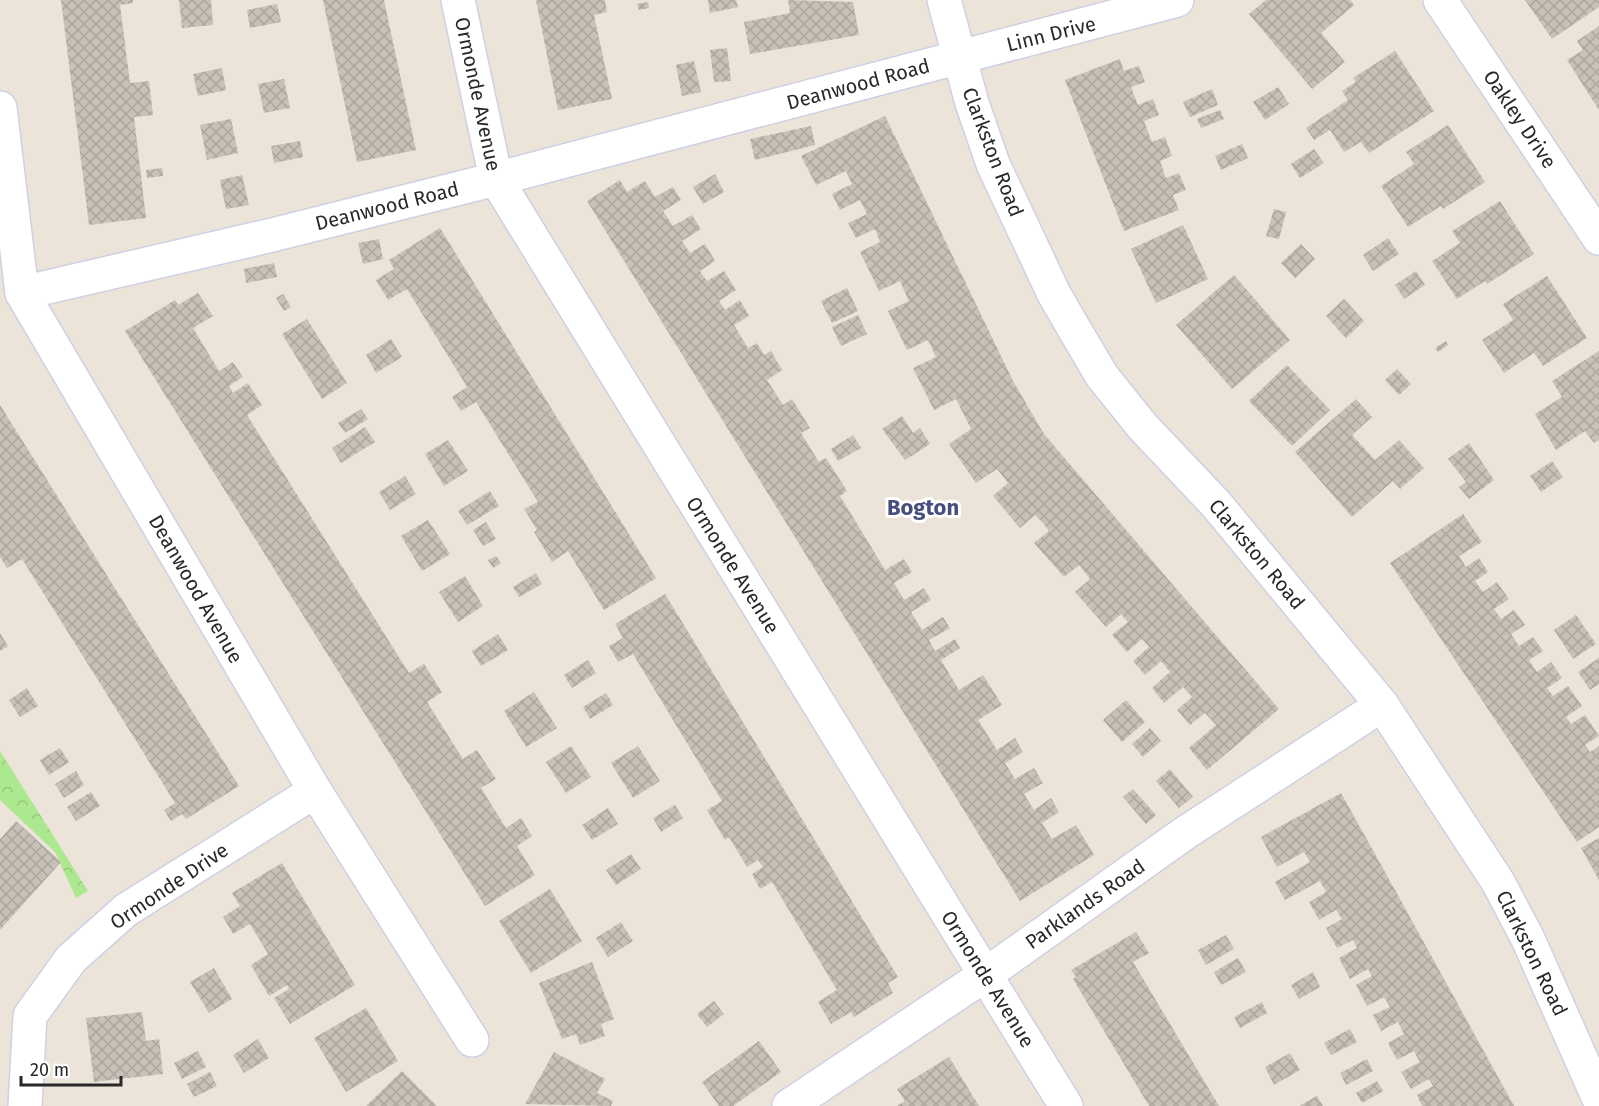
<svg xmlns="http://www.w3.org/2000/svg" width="1599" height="1106" font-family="'Fira Sans',sans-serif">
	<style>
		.forest { fill: url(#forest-crowns) }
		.building { fill: url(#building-cross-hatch) }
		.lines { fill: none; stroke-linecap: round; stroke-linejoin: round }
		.street-casing { stroke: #ced1e3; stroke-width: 36 }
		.secondary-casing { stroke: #ced1e3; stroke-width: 36 }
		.street { stroke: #fff; stroke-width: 33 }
		.secondary { stroke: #fff; stroke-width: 33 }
		.labels { text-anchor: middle; stroke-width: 6; stroke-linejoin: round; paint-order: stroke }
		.street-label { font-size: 20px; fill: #282828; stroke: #fff }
		.quarter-label { font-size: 22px; font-weight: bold; fill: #454e7c; stroke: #fff }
	</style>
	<defs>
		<pattern id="forest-crowns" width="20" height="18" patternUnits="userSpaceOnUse" patternTransform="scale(1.5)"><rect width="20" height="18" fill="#ace88f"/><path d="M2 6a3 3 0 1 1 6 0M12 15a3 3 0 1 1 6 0" fill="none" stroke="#94c77b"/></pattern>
		<pattern id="building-cross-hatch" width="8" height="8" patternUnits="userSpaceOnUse" patternTransform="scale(1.5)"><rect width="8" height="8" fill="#c7c1b8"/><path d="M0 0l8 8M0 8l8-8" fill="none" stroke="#aba69e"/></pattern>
	</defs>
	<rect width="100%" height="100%" fill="#ece4d8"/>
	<!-- forest -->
	<path class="forest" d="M0,751L88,891L76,898L55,852L0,800Z"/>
	<!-- building -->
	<g class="building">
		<path d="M61,0H133V3L120,5L130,83L149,81L153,115L134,117L146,218L89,225Z"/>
		<path d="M179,0H211L213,25L182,28Z"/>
		<path d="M323,0H384L416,150L357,162Z"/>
		<path d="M536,0H605L607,12L594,15L612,99L558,110Z"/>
		<path d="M708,0H736L738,7L710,13Z"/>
		<path d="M788,0L853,2L859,35L750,54L744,22L790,13Z"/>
		<path d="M1266,0H1350L1354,5L1321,33L1345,62L1312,89L1249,14Z"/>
		<path d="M1525,0H1599V7L1552,39Z"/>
		<path d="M648,2L649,8L639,10L637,4Z"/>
		<path d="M277,4L281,22L250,28L247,10Z"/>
		<path d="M1599,26V110L1567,60L1583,50L1577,41Z"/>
		<path d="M727,48L731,81L714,82L710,50Z"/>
		<path d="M1395,51L1434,111L1369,153L1361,142L1344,152L1330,130L1314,140L1306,128L1348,100L1342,91L1356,82L1353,78Z"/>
		<path d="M1120,59L1124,71L1139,66L1145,82L1131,87L1138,105L1153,99L1159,115L1144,121L1152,142L1165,137L1172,156L1160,161L1166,178L1179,173L1186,190L1173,195L1179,210L1124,231L1065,80Z"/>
		<path d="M694,61L701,92L682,96L676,65Z"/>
		<path d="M222,68L226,90L198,96L193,74Z"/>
		<path d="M284,79L290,108L264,113L258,84Z"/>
		<path d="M1278,87L1289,104L1265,120L1253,102Z"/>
		<path d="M1212,89L1218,105L1190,117L1183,102Z"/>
		<path d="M1220,110L1224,119L1201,128L1197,119Z"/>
		<path d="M885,116L1013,381L1044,434L1279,709L1207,770L1189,748L1216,725L1205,713L1190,725L1177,710L1192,697L1183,687L1164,703L1152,688L1170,672L1161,661L1145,675L1133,661L1149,647L1142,639L1127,652L1112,635L1128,622L1121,614L1106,627L1075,592L1090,579L1079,565L1064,577L1034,543L1049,531L1042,522L1035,515L1020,528L993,496L1008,483L997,469L976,483L949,444L971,429L956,399L934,410L913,368L936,357L928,340L907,350L888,311L909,301L903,288L900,281L879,291L860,252L880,242L875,229L856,238L848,223L867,214L860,200L840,210L832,194L852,184L846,171L816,185L801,156Z"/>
		<path d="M231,119L238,153L207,160L200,125Z"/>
		<path d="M1448,125L1485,182L1443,209L1441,206L1408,227L1381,186L1414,164L1406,152Z"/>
		<path d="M811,126L815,145L755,160L750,139Z"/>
		<path d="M300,141L303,157L274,163L271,146Z"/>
		<path d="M1242,144L1248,158L1221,170L1215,156Z"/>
		<path d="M1314,149L1324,163L1300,178L1291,164Z"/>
		<path d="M162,168L163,176L147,178L146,170Z"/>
		<path d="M715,174L724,192L703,204L693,187Z"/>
		<path d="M242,175L249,205L226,209L220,180Z"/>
		<path d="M620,180L627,192L645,181L655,197L673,187L681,200L663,211L673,226L692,215L701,229L682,241L690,253L705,244L715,261L700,271L707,281L724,271L736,290L719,301L725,310L740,300L749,316L734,325L748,348L757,343L764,355L771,351L782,370L767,380L783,405L792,399L810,428L801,433L819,462L826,458L847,491L840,496L867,540L885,570L904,559L912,572L894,583L904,600L924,588L931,600L911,612L922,630L943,617L950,628L929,640L935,651L955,639L960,648L941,660L959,690L983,675L1002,705L978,720L997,750L1015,738L1023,752L1005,763L1015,779L1034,768L1043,783L1024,794L1034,810L1051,798L1059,812L1042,823L1052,839L1076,825L1094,855L1020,901L587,201Z"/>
		<path d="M1500,201L1534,254L1487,284L1485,281L1457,299L1432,261L1460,243L1452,231Z"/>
		<path d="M1274,209L1286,212L1279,239L1266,236Z"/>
		<path d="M1183,225L1208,279L1156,303L1131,249Z"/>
		<path d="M440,228L656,578L604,610L568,551L552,562L534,532L537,530L524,509L538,502L476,402L461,411L452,397L467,387L407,289L388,300L376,280L394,269L389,260Z"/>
		<path d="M1388,238L1399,254L1373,271L1363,255Z"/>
		<path d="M379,239L383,259L363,264L358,243Z"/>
		<path d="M1301,244L1315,259L1295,278L1281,263Z"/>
		<path d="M274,263L277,277L246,283L244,269Z"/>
		<path d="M1416,271L1425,285L1404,299L1395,285Z"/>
		<path d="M1234,275L1290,340L1232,389L1176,325Z"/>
		<path d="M1547,276L1587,338L1543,366L1534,353L1504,373L1482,340L1513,320L1503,304Z"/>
		<path d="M847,288L858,311L832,323L821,301Z"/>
		<path d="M198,293L213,316L193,328L219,371L233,362L243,377L229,386L233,393L248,383L262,405L247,415L409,673L424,664L442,692L427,702L463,759L477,750L496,779L481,788L506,828L521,818L532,836L517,846L535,875L485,906L125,331L175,300L178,305Z"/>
		<path d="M283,294L291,307L284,311L276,298Z"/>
		<path d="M1344,299L1364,321L1346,338L1326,316Z"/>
		<path d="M858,315L867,334L841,346L832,327Z"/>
		<path d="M307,319L347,383L322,399L282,334Z"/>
		<path d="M391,339L402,357L376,373L366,355Z"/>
		<path d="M1446,341L1448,345L1438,352L1435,348Z"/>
		<path d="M1599,351V440L1594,443L1585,431L1556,450L1535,414L1562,397L1552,381Z"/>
		<path d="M1287,365L1330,410L1292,446L1249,401Z"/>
		<path d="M1397,369L1411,384L1399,395L1385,380Z"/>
		<path d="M1356,399L1372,417L1352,435L1375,460L1399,440L1424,468L1400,489L1393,481L1352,517L1295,452Z"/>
		<path d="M0,405L239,786L186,819L182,814L171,821L164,810L175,803L22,559L7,568L0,557Z"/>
		<path d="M361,409L368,419L345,433L338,423Z"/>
		<path d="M902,416L913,433L920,428L930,444L905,460L882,429Z"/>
		<path d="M365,427L375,442L341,463L332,448Z"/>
		<path d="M853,435L861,448L838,461L831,449Z"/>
		<path d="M448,440L468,471L444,486L425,454Z"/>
		<path d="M1469,443L1494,480L1469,499L1459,487L1466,482L1448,459Z"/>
		<path d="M1552,461L1563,477L1541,492L1530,476Z"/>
		<path d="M405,476L416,494L390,510L379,492Z"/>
		<path d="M490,491L499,506L467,525L458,511Z"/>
		<path d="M1463,514L1482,542L1459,556L1466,567L1479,558L1488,572L1475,581L1483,592L1497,582L1509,599L1494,609L1501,619L1514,610L1525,625L1511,634L1519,646L1533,637L1543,651L1529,660L1534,668L1537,672L1551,662L1562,678L1547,688L1553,696L1568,686L1582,706L1566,717L1571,724L1585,715L1599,736L1585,745L1590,752L1599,746V827L1577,842L1390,563Z"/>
		<path d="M428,520L450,554L422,571L401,536Z"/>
		<path d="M486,522L496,539L483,546L473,530Z"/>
		<path d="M496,556L501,563L493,568L488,560Z"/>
		<path d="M536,573L542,584L519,597L513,587Z"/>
		<path d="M465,576L483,606L458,622L439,592Z"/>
		<path d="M665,594L898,977L888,983L893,993L854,1017L851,1012L831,1024L818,1002L837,990L772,882L760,889L752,874L763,867L758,860L747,867L729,837L725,840L707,810L722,801L633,654L618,662L609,646L623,638L615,624Z"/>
		<path d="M1576,615L1596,644L1573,659L1554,630Z"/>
		<path d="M0,633L8,646L0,651Z"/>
		<path d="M498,634L508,650L481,666L472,651Z"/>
		<path d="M1599,658V684L1590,690L1578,672Z"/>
		<path d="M588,660L596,673L572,688L564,675Z"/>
		<path d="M27,688L38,706L20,717L9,700Z"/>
		<path d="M534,692L557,728L526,747L504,711Z"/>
		<path d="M606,693L613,705L590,719L583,707Z"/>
		<path d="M1126,700L1145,722L1122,742L1103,720Z"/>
		<path d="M1150,728L1161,741L1143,757L1132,744Z"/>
		<path d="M571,746L591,777L566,793L546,762Z"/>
		<path d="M638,746L660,781L633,798L611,763Z"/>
		<path d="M60,748L69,762L49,775L40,760Z"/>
		<path d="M1170,769L1193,797L1179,808L1156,781Z"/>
		<path d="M76,771L84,785L64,798L55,784Z"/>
		<path d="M1133,789L1156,815L1146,824L1123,797Z"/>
		<path d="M91,792L100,806L76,821L67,807Z"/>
		<path d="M1341,793L1390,881L1514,1106H1422L1417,1095L1433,1086L1429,1079L1411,1089L1401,1072L1420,1062L1417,1057L1414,1051L1397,1060L1388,1043L1404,1034L1398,1022L1381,1031L1373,1015L1390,1007L1384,997L1367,1006L1356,985L1372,976L1368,969L1350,979L1339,958L1357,948L1353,940L1337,948L1326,928L1342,919L1336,910L1319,920L1309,902L1326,892L1320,881L1285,900L1275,882L1310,862L1304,852L1277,867L1261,837Z"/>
		<path d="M675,805L683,818L661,832L653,818Z"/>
		<path d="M608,808L618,824L592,840L582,825Z"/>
		<path d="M16,821L61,862L0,930V839Z"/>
		<path d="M1599,838V880L1581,848Z"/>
		<path d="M631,854L641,869L616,885L606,870Z"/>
		<path d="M282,863L355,985L290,1024L274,998L289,989L287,985L269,996L251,965L268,954L250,924L233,934L223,917L240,906L232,893Z"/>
		<path d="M550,889L582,941L531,973L499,921Z"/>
		<path d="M621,922L633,941L608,957L596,938Z"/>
		<path d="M1136,932L1149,953L1133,962L1219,1106H1149L1073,979L1076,977L1071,970Z"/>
		<path d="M1226,935L1234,949L1206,965L1198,950Z"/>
		<path d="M1238,958L1246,972L1221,985L1214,972Z"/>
		<path d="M592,962L614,1019L601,1024L605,1036L580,1045L576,1034L562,1039L539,983Z"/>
		<path d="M214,968L232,999L209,1013L190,982Z"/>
		<path d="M1313,972L1320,987L1299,999L1291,985Z"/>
		<path d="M714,1001L724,1014L707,1027L697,1014Z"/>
		<path d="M1262,1002L1267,1013L1240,1028L1234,1017Z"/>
		<path d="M366,1008L398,1061L346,1092L314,1038Z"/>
		<path d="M142,1012L146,1041L159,1039L163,1074L94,1082L86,1018Z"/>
		<path d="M1350,1029L1357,1042L1331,1055L1324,1043Z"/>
		<path d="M258,1039L269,1058L244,1073L233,1055Z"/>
		<path d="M759,1041L781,1072L733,1106H719L702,1082Z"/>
		<path d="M198,1051L206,1067L182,1079L174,1063Z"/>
		<path d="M554,1052L605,1079L597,1093L613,1101L611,1106L525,1104Z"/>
		<path d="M1290,1053L1300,1070L1274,1085L1265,1067Z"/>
		<path d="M949,1057L979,1106H897L905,1101L897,1089Z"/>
		<path d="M1367,1059L1373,1071L1346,1085L1340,1073Z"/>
		<path d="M402,1071L437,1106H366Z"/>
		<path d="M210,1072L217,1086L194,1097L187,1084Z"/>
		<path d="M1377,1081L1383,1091L1362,1103L1356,1093Z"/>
		<path d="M1317,1096L1323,1106H1299Z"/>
	</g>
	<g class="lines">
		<!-- street casing -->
		<g class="street-casing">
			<g id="street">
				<path d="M458,0L496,179L1066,1106"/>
				<path d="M1440,0L1599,238"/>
				<path d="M0,108L22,293L315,791L472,1040"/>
				<path d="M22,293L268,236L496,179L1177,0"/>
				<path d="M25,1106L30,1016L71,959L126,910L315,791"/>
				<path d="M789,1106L985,975L1185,833L1382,705"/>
			</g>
		</g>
		<!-- secondary casing -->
		<g class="secondary-casing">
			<path id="secondary" d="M944,0L972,103L993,164L1054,294L1076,332L1102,376L1143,427L1216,504L1382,705L1498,882L1528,939L1599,1099"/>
		</g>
		<!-- street -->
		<use href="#street" class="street"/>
		<!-- secondary -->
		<use href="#secondary" class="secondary"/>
	</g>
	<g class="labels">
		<!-- street labels -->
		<g class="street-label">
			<text transform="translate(1051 34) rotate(-14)" y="7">Linn Drive</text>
			<text transform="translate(858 84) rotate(-15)" y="7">Deanwood Road</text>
			<text transform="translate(478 94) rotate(78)" y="7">Ormonde Avenue</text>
			<text transform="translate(1520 119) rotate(56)" y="7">Oakley Drive</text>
			<text transform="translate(993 152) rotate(69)" y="7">Clarkston Road</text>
			<text transform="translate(387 206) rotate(-14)" y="7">Deanwood Road</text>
			<text transform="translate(1257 554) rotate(50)" y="7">Clarkston Road</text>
			<text transform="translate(733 565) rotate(58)" y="7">Ormonde Avenue</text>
			<text transform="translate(196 589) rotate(60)" y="7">Deanwood Avenue</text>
			<text transform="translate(169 886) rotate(-34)" y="7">Ormonde Drive</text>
			<text transform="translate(1085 904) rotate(-35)" y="7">Parklands Road</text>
			<text transform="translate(1532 953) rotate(64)" y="7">Clarkston Road</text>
			<text transform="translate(988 979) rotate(58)" y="7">Ormonde Avenue</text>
		</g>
		<!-- quarter labels -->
		<g class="quarter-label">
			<text x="923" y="515">Bogton</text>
		</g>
	</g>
	<!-- scale -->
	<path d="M21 1076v9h100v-9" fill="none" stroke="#282828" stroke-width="3"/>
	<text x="30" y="1076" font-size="18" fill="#282828" stroke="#ffffff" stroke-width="4.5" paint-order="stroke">20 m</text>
</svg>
